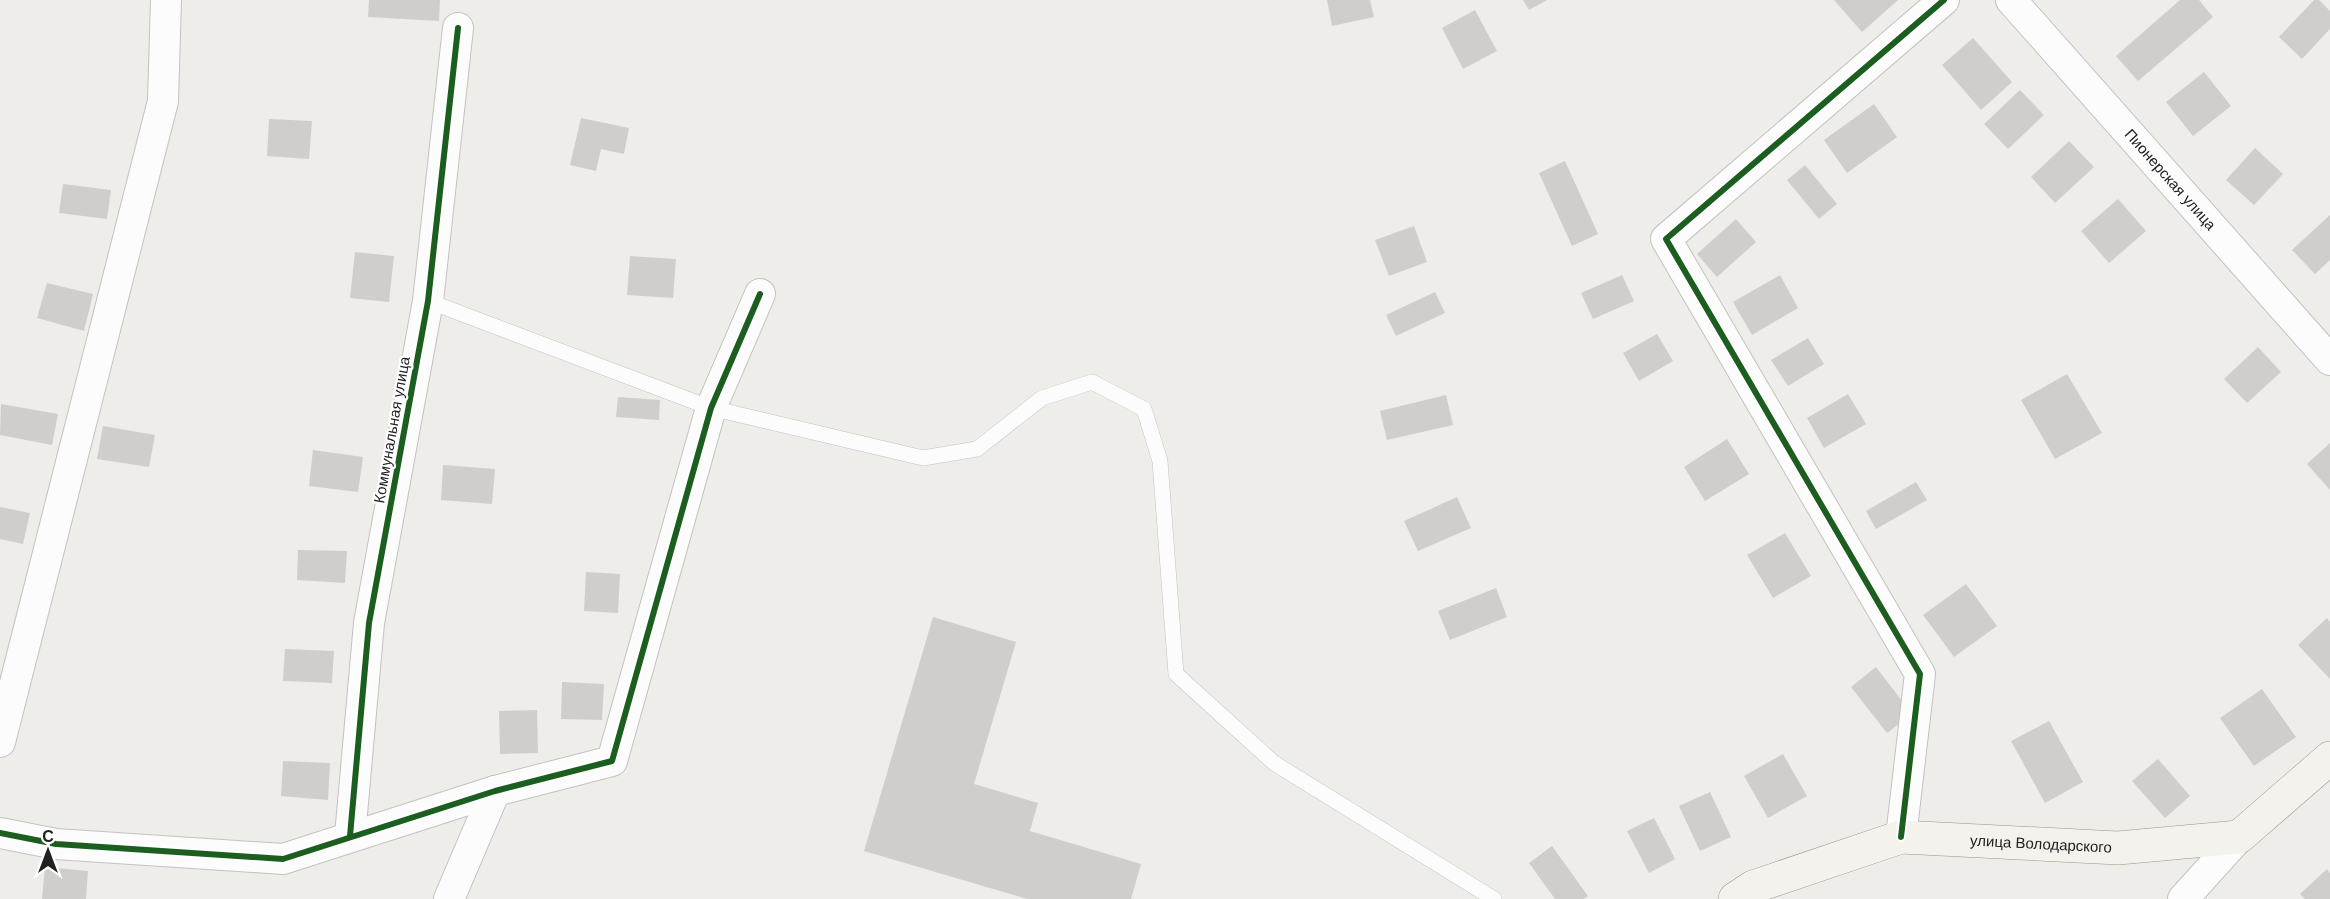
<svg xmlns="http://www.w3.org/2000/svg" width="2330" height="899" font-family="Helvetica,sans-serif">
	<style>
		.building { fill: #d0cecc }
		.lines { fill: none; stroke-linecap: round; stroke-linejoin: round }
		.lane-casing { stroke: #c2c2c0; stroke-width: 16 }
		.street-casing { stroke: #c2c2c0; stroke-width: 32 }
		.secondary-casing { stroke: #989684; stroke-width: 34 }
		.lane { stroke: #fdfcfc; stroke-width: 15 }
		.street { stroke: #fdfcfc; stroke-width: 30 }
		.secondary { stroke: #f3f2ed; stroke-width: 33 }
		.cycleway-casing { stroke: #fff; stroke-width: 10 }
		.cycleway { stroke: #1b5e20; stroke-width: 6 }
		.labels { text-anchor: middle; stroke-width: 4.5; stroke-linejoin: round; paint-order: stroke }
		.street-label { font-size: 15px; fill: #212121; stroke: #fff }
	</style>
	<rect width="100%" height="100%" fill="#efedea"/>
	<!-- building -->
	<g class="building">
		<path d="M369,0H440L439,21L368,17Z"/>
		<path d="M1327,0H1370L1374,17L1332,26Z"/>
		<path d="M1523,0H1547L1529,10Z"/>
		<path d="M1834,0H1898L1862,32Z"/>
		<path d="M2180,0H2199L2213,17L2138,81L2116,56Z"/>
		<path d="M2314,0H2319L2330,11V29L2302,59L2279,37Z"/>
		<path d="M1475,10L1497,51L1463,69L1442,28Z"/>
		<path d="M1973,38L2012,82L1981,110L1942,65Z"/>
		<path d="M2204,72L2231,106L2193,136L2166,102Z"/>
		<path d="M2020,90L2044,115L2008,149L1984,124Z"/>
		<path d="M1874,104L1897,137L1847,173L1824,140Z"/>
		<path d="M581,118L629,128L624,154L601,149L596,171L570,165Z"/>
		<path d="M269,119L312,121L309,159L267,156Z"/>
		<path d="M2069,141L2094,167L2055,203L2031,177Z"/>
		<path d="M2255,148L2283,174L2254,205L2226,180Z"/>
		<path d="M1565,161L1598,234L1572,246L1539,173Z"/>
		<path d="M1805,165L1837,204L1819,219L1787,180Z"/>
		<path d="M63,184L111,190L107,219L59,213Z"/>
		<path d="M2118,199L2146,231L2109,263L2081,231Z"/>
		<path d="M2330,215V260L2315,274L2292,250Z"/>
		<path d="M1736,219L1756,242L1717,277L1697,254Z"/>
		<path d="M1414,226L1427,262L1389,276L1375,240Z"/>
		<path d="M355,252L394,256L389,302L350,298Z"/>
		<path d="M630,256L676,259L673,298L627,295Z"/>
		<path d="M1622,275L1634,301L1593,319L1581,293Z"/>
		<path d="M1780,275L1798,308L1752,335L1733,302Z"/>
		<path d="M47,283L93,294L84,331L37,318Z"/>
		<path d="M1435,292L1445,313L1396,336L1386,315Z"/>
		<path d="M1657,334L1673,361L1639,381L1623,353Z"/>
		<path d="M1808,338L1824,364L1788,386L1771,360Z"/>
		<path d="M2258,347L2281,372L2247,403L2224,379Z"/>
		<path d="M2067,374L2102,433L2055,459L2021,400Z"/>
		<path d="M1848,394L1866,424L1824,448L1807,418Z"/>
		<path d="M1446,395L1453,425L1387,440L1380,411Z"/>
		<path d="M618,397L660,400L659,420L616,417Z"/>
		<path d="M1,404L58,414L52,445L0,435Z"/>
		<path d="M103,426L155,435L149,467L97,459Z"/>
		<path d="M1727,439L1749,474L1705,501L1684,467Z"/>
		<path d="M2330,443V490L2307,464Z"/>
		<path d="M313,450L363,457L358,492L309,486Z"/>
		<path d="M443,465L495,469L492,504L441,500Z"/>
		<path d="M1916,482L1927,500L1876,529L1866,511Z"/>
		<path d="M1457,497L1471,528L1418,551L1404,521Z"/>
		<path d="M0,507L30,513L23,544L0,539Z"/>
		<path d="M1785,533L1811,576L1773,598L1747,555Z"/>
		<path d="M298,550L347,551L345,583L297,580Z"/>
		<path d="M586,572L620,574L618,613L584,611Z"/>
		<path d="M1966,584L1997,626L1954,657L1923,615Z"/>
		<path d="M1496,588L1507,617L1450,640L1438,611Z"/>
		<path d="M933,617L1016,642L974,784L1038,803L1030,831L1141,864L1131,899H1027L864,851Z"/>
		<path d="M2327,618L2330,622V679L2298,645Z"/>
		<path d="M285,649L334,651L332,683L283,681Z"/>
		<path d="M1876,667L1912,714L1887,733L1851,687Z"/>
		<path d="M562,682L604,684L602,720L561,719Z"/>
		<path d="M2262,689L2296,737L2254,766L2220,718Z"/>
		<path d="M537,710L538,753L500,754L499,711Z"/>
		<path d="M2049,721L2083,782L2045,803L2011,741Z"/>
		<path d="M1783,754L1807,796L1768,818L1744,776Z"/>
		<path d="M2158,759L2190,796L2165,818L2132,781Z"/>
		<path d="M283,761L330,763L328,800L281,796Z"/>
		<path d="M1710,792L1731,837L1700,851L1679,806Z"/>
		<path d="M1654,818L1675,859L1649,873L1627,831Z"/>
		<path d="M1552,846L1588,896L1584,899H1555L1529,863Z"/>
		<path d="M45,867L88,871L86,899H42Z"/>
		<path d="M2327,869L2330,873V899H2305L2300,894Z"/>
	</g>
	<g class="lines">
		<!-- lane casing -->
		<g class="lane-casing">
			<path id="lane" d="M428,301L711,408L923,458L977,449L1042,398L1092,382L1144,409L1160,461L1176,674L1274,763L1494,899"/>
		</g>
		<!-- street casing -->
		<g class="street-casing">
			<g id="street">
				<path id="s1" d="M2011,0L2330,360"/>
				<path d="M0,742L163,101L166,0"/>
				<path d="M0,833L56,844L283,859L495,791L612,761L711,408L760,294"/>
				<path d="M350,836L369,623L428,301L458,28"/>
				<path d="M1901,837L1920,674L1666,239L1944,0"/>
				<path d="M449,899L495,791"/>
				<path d="M2183,899L2239,837"/>
			</g>
		</g>
		<!-- secondary casing -->
		<g class="secondary-casing">
			<g id="secondary">
				<path id="s2" d="M1735,899L1753,887L1901,837L2118,848L2239,837L2330,758"/>
			</g>
		</g>
		<!-- lane -->
		<use href="#lane" class="lane"/>
		<!-- street -->
		<use href="#street" class="street"/>
		<!-- secondary -->
		<use href="#secondary" class="secondary"/>
		<!-- cycleway casing -->
		<g class="cycleway-casing">
			<g id="cycleway">
				<path d="M0,833L56,844L283,859L495,791L612,761L711,408L760,294"/>
				<path d="M350,836L369,623L428,301L458,28"/>
				<path d="M1901,837L1920,674L1666,239L1944,0"/>
			</g>
		</g>
		<!-- cycleway -->
		<use href="#cycleway" class="cycleway"/>
	</g>
	<g class="labels">
		<!-- street labels -->
		<g class="street-label">
			<text dy="5" stroke="none"><textPath href="#s1" startOffset="240">Пионерская улица</textPath></text>
			<text transform="translate(392 430) rotate(-80)" y="5">Коммунальная улица</text>
			<text dy="5" stroke="none"><textPath href="#s2" startOffset="318">улица Володарского</textPath></text>
		</g>
	</g>
	<!-- north arrow -->
	<g transform="translate(48 851)" stroke="#ffffff" stroke-width="4.5" paint-order="stroke">
	<path d="M0-4.5L10 22L0 15L-10 22Z" fill="#212121"/>
	<text y="-9" font-size="16" font-weight="bold" text-anchor="middle" fill="#212121">С</text>
	</g>
</svg>
